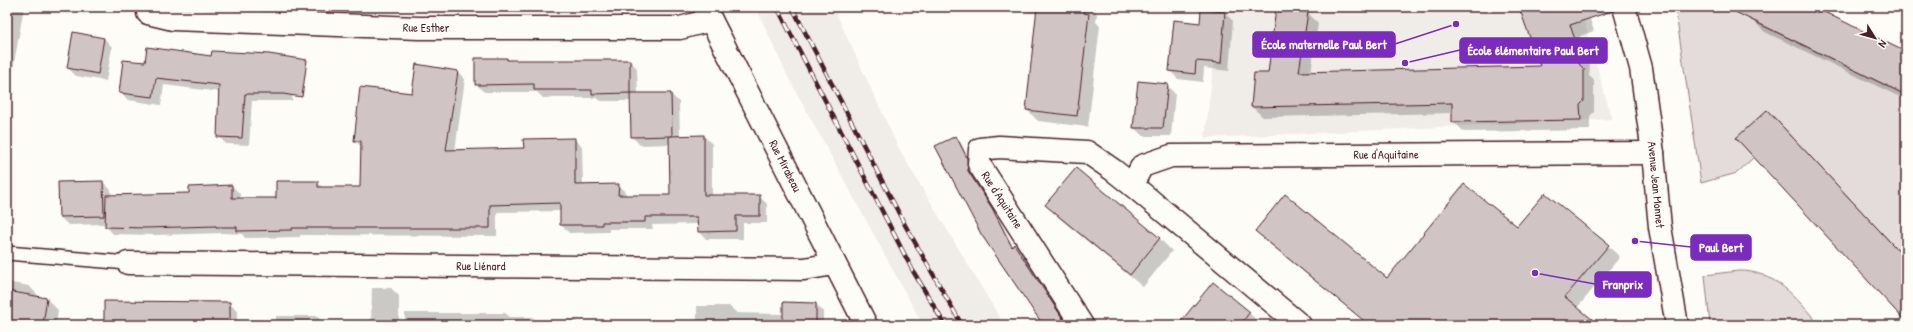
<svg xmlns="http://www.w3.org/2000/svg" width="1913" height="332" font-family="'Patrick Hand',sans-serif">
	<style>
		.built { fill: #f0ece8 }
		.green { fill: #e3dcda; stroke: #967e82 }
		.shadow { fill: #0003 }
		.building { fill: #d0c5c4; stroke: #4a1f2b }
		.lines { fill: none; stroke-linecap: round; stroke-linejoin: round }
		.service-casing { stroke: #4a1f2b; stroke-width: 16 }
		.minor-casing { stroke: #4a1f2b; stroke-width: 25 }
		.secondary-casing { stroke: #4a1f2b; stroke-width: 25 }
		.service { stroke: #fdfcf7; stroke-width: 13 }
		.minor { stroke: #fdfcf7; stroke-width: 22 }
		.secondary { stroke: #fdfcf7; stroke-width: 22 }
		.rail-casing { stroke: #4a1f2b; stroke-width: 4.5 }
		.rail { stroke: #fdfcf7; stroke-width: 3; stroke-dasharray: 9; stroke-linecap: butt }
		.labels { text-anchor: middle; stroke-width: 3; stroke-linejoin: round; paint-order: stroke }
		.street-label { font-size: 12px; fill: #4a1f2b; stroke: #fdfcf7 }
		.leader { fill: none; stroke: #7b2cbf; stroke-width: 1.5 }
		.callout-dot { fill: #7b2cbf; stroke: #fdfcf7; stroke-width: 1.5 }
		.callout { fill: #7b2cbf; stroke: #7b2cbf; stroke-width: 1.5 }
		.callout-label { font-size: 13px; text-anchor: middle; font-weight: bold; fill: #fff }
	</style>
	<rect width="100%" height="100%" fill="#fdfcf7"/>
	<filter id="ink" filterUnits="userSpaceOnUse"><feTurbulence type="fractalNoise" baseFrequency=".025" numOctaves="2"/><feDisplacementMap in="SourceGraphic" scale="8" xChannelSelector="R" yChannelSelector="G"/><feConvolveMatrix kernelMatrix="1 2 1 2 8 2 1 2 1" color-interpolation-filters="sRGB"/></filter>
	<g filter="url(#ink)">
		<!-- built -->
		<g class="built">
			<path d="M756,7H833L900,151L1004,325H923L786,73Z"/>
			<path d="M1220,7H1580L1612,119L1205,138Z"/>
		</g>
		<!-- green -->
		<g class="green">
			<path d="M1675,7H1758L1751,20L1906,95V259L1767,110L1737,138L1754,157L1737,173L1701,183Z"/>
			<path d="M1738,271C1775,270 1797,298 1819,325H1710L1705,275Z"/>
		</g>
		<!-- shadow -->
		<g class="shadow">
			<path d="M7,7H24L9,92H7Z"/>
			<path d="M990,7H1091L1097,14L1096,22L1100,26L1088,127L1038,121L1027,110L1038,13Z"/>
			<path d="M1520,7H1586L1594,31L1580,36L1590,66L1589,76L1594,80V112L1590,116V130L1464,132L1453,121V113L1263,117L1252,107L1269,74L1308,13L1318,23L1311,73L1541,67Z"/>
			<path d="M1760,7H1812L1906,53V100L1765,32L1752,20Z"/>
			<path d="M1202,11L1225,13L1233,21L1229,71L1204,68L1203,82L1178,79L1170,71L1200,24Z"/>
			<path d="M104,38L112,47L106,81L76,76L68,68Z"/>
			<path d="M212,57L296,66L292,101H252L249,145L226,144L218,136L220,92L164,85L161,105L128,100L120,92L145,64Z"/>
			<path d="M507,59L510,61H630L637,68L638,94H671L679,102L680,137L704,136L712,144V196H759L767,204V223H743V239H706L699,231L698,224L652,225L653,229H609V232L569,233L561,225V211L497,212V236L300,235V237L245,238L242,234L224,233L155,235L113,234L106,226V224L68,225L60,217L103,182L111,190V196L190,194V188L232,186L240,194V199H277L317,182L323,188H361L362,147L355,141L413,95L458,72L465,79L455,151L525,149L574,139L582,146L583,186L618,185L626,193V196H671V144L640,145L632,137L631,101H601L597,98H543L537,92H484L476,84Z"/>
			<path d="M1167,85L1175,94L1171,136H1143L1134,128Z"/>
			<path d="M956,137L960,141L971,163L973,176L996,213L1013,246L1014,245L1018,249L1068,325H1044L981,234Z"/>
			<path d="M1076,170L1160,239L1172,251L1143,287L1059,218L1047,205Z"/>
			<path d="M1517,228L1608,246L1620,257L1577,308L1597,325H1369L1267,242L1256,231L1387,279Z"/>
			<path d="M7,282L29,286L40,297L47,299L58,310L56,325H7Z"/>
			<path d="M372,288H391L399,296V325H371Z"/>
			<path d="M229,303L237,311V325H105Z"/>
			<path d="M816,304L823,311V325H697V306H729L737,313L784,314Z"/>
			<path d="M405,313H505L510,317H532L537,321L575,320L579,325H405Z"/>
			<path d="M1249,313L1262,325H1179Z"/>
			<path d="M276,316H317L325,325H252H276Z"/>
		</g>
		<!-- building -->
		<g class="building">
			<path d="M1037,7H1085L1084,13L1089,14L1077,116L1026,110Z"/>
			<path d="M1519,7H1612V11L1570,25L1580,54L1579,64L1584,69V101L1580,105L1581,120L1452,122V103L1251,107L1254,73H1268L1276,8L1308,12L1299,72L1540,66Z"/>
			<path d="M1725,7H1814L1906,52V95Z"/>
			<path d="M1201,10L1225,12L1221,63L1196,61L1195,74L1169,71L1174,20L1200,23Z"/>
			<path d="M73,32L104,38L98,74L67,68Z"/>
			<path d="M147,47L211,56L212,51L269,54L307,60L302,97L283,94H245L242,138L217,137L219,85L156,78L153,97L119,93L123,60L145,62Z"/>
			<path d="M475,58H507V60H630V93L592,94V90H534V84L475,85Z"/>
			<path d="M416,64L458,71L446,150L524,148L523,139L575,138V185L619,184L618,195H670L669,136L704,135V195H760V216H736V231L698,232L697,217H645V222H602V225H560V203L490,205V228H292V230L237,231V227H216V226L146,228L105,227L106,195L189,193V187L232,185V198H276V181H318V187H360L361,141H354L360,87L412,93Z"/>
			<path d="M1138,81L1168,84L1163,128H1133Z"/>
			<path d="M630,93H671L672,136L631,137Z"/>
			<path d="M1767,110L1906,259V322L1736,138Z"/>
			<path d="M956,136L967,158L968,171L992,208L1012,247L1014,244L1067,325H1043L981,234L935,146Z"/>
			<path d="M1076,168L1160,238L1130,275L1045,205Z"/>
			<path d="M103,181L104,216L59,217L58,182Z"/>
			<path d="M1464,184L1517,226L1545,193L1609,245L1565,297L1599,325H1369L1255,231L1285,194L1387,278Z"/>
			<path d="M1213,282L1250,312L1240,325H1178Z"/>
			<path d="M7,291L47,298L43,325H7Z"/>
			<path d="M104,301L230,302V325H104Z"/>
			<path d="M783,302L816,303V325H783Z"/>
		</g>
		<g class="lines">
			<!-- service casing -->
			<g class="service-casing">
				<path id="service" d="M7,253L128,263"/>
			</g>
			<!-- minor casing -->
			<g class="minor-casing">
				<g id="minor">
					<path id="s1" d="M148,7V13L173,19L419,28H680L711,20"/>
					<path id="s2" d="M705,7L711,20L866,325"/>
					<path id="s3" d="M128,263L804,269L834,264"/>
					<path d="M1082,325L979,164L980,149L999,147L1087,152L1113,170L1132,185"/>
					<path id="s4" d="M1300,325L1132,185L1142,166L1171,156L1653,153"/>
				</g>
			</g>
			<!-- secondary casing -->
			<g class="secondary-casing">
				<g id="secondary">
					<path id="s5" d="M1624,7L1641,68L1653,153L1660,227L1677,325"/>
				</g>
			</g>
			<!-- service -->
			<use href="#service" class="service"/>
			<!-- minor -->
			<use href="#minor" class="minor"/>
			<!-- secondary -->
			<use href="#secondary" class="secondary"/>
			<!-- rail casing -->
			<g class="rail-casing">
				<g id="rail">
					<path d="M777,7L913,271L945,325"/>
					<path d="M792,7L905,225L962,325"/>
				</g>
			</g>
			<!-- rail -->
			<use href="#rail" class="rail"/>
		</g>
	</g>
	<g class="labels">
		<!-- street labels -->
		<g class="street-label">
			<text dy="4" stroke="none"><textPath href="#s1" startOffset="285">Rue Esther</textPath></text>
			<text dy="4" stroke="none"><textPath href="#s4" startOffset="486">Rue d'Aquitaine</textPath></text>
			<text dy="4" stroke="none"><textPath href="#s2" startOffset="178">Rue Mirabeau</textPath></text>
			<text dy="4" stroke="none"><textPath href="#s5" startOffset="181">Avenue Jean Monnet</textPath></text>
			<text transform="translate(1002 200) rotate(57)" y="4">Rue d'Aquitaine</text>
			<text dy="4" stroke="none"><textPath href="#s3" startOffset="353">Rue Liénard</textPath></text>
		</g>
	</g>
	<!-- callouts -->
	<path class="leader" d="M1456 24L1395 44M1405 63L1460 50M1635 241L1691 247M1535 273L1595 284"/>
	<g class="callout-dot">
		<circle cx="1456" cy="24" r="4"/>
		<circle cx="1405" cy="63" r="4"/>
		<circle cx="1635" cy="241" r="4"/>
		<circle cx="1535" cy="273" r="4"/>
	</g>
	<g class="callout">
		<rect x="1253" y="32" width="142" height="25" rx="4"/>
		<rect x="1460" y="38" width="147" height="25" rx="4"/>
		<rect x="1691" y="235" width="60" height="25" rx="4"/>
		<rect x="1595" y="272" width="56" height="25" rx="4"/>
	</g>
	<g class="callout-label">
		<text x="1324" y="49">École maternelle Paul Bert</text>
		<text x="1533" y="55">École élémentaire Paul Bert</text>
		<text x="1721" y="252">Paul Bert</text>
		<text x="1623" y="289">Franprix</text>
	</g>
	<!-- margin -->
	<rect width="1913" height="332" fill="none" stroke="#fdfcf7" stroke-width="24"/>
	<rect x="12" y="12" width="1889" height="308" fill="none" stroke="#4a1f2b" stroke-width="1.5" filter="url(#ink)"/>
	<!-- north arrow -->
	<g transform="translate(1875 38) rotate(127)" stroke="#fdfcf7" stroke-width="3" paint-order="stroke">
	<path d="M0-3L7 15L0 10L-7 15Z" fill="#4a1f2b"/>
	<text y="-6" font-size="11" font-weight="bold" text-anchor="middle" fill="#4a1f2b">N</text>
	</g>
</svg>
